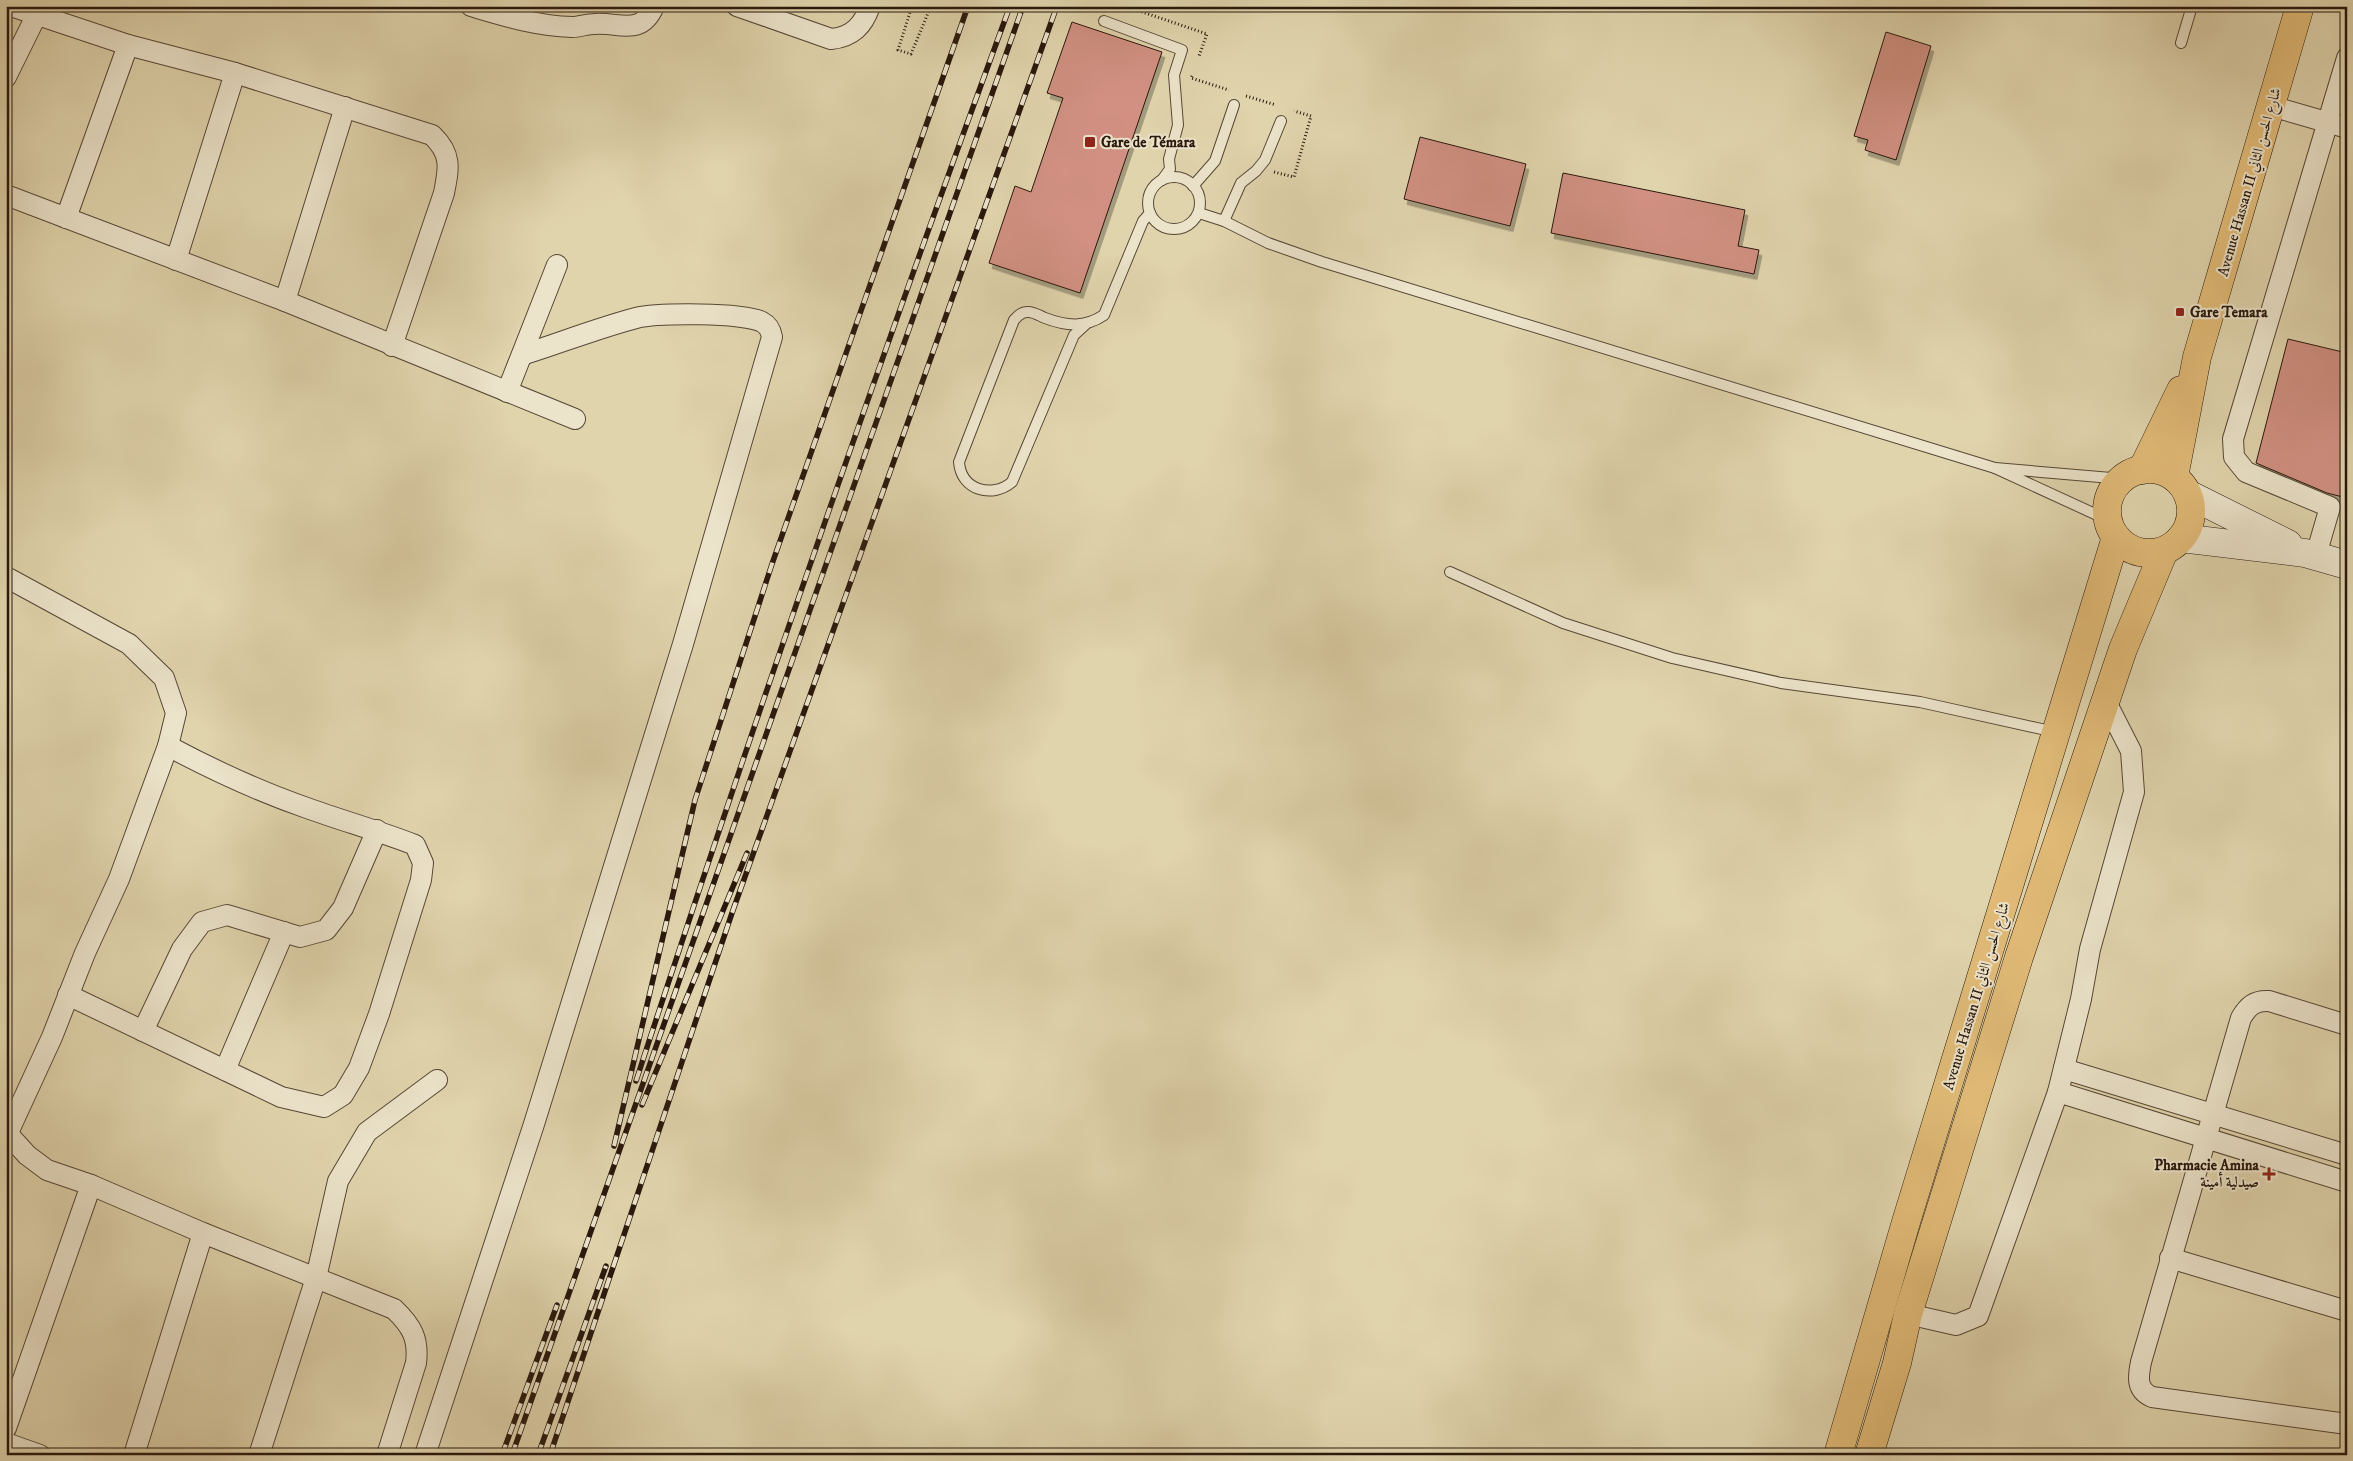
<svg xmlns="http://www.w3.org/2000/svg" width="2353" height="1461" font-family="'IM FELL DW Pica',Amiri,serif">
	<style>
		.building { fill: #d19082; stroke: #29180d; filter: url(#shadow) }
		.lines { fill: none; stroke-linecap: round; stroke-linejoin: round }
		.lane-casing { stroke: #574735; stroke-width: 12 }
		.street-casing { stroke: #574735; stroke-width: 22 }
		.secondary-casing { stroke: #29180d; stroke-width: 29 }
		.primary-casing { stroke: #29180d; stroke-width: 29 }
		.path { stroke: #29180d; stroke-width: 3; stroke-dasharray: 1 2.5; stroke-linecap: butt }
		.lane { stroke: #ebe3ca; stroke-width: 10 }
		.street { stroke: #ebe3ca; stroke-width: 20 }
		.secondary { stroke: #ebe3ca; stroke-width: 28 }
		.primary { stroke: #e0ba76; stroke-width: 28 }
		.rail-casing { stroke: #29180d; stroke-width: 5.5 }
		.rail { stroke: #ebe3ca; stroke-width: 4; stroke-dasharray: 11; stroke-linecap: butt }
		.poi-dot { fill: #8f2418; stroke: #ebe3ca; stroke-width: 2 }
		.labels { text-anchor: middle; stroke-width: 4; stroke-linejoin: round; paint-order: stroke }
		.poi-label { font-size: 15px; font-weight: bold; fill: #29180d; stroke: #ebe3ca; text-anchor: start }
		.street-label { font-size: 15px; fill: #29180d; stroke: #ebe3ca }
	</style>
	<defs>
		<filter id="shadow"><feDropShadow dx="3" dy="5.5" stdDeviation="0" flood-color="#0004"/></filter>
	</defs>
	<rect width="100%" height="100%" fill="#e0d4ad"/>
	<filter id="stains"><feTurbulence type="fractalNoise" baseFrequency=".004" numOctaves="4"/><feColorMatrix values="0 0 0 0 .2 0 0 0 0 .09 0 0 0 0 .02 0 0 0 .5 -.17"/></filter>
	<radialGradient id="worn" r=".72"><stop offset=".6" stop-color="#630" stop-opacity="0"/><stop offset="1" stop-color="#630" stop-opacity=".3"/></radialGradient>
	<!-- building -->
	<g class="building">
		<path d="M1072,22L1162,52L1080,293L989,263L1015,186L1031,192L1063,98L1047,93Z"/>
		<path d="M1886,32L1931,46L1896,160L1865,150L1868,140L1854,136Z"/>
		<path d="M1420,137L1526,164L1510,226L1404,199Z"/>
		<path d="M1563,173L1745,210L1738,246L1759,250L1754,274L1551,233Z"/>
		<path d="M2288,339L2347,353V498L2327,493L2256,463Z"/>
	</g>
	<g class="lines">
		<!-- lane casing -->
		<g class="lane-casing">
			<g id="lane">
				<path d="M1104,21L1182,50L1174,75L1178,125L1169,159L1170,169L1162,180"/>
				<path d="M2181,43L2192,6"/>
				<circle cx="1174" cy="203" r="26"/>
				<path d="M1193,186L1215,161L1234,105"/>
				<path d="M1199,213L1224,221L1268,243L1322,262L1995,468"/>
				<path d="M1224,221L1241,183L1256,171L1265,160L1281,121"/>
				<path d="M1086,324L1074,335L1012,482C992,499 961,490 959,462L1014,320C1018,316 1021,312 1027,312C1033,311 1040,316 1045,318C1066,326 1085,328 1104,315L1143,221L1150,213"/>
				<path d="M2108,520L1995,468L2123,479"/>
				<path d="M1450,572L1563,623L1672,658L1781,683L1920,702L2055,732"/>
			</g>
		</g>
		<!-- street casing -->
		<g class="street-casing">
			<g id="street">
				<path d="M11,6L128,45L235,73L432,135C452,154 449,168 444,193L392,346"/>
				<path d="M471,6C505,16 536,26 572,27C579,27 587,24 595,24C619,22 641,37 654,6"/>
				<path d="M737,6L831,39C852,37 863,26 870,6"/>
				<path d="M6,77L41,6"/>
				<path d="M2271,106L2347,128"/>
				<path d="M6,195L285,301L575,419"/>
				<path d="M66,218L128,45"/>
				<path d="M176,260L235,73"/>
				<path d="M285,301L345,107"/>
				<path d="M507,392L557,265"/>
				<path d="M2316,555L2330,507L2246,472L2234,457L2233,439L2347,58"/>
				<path d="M6,577L129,644L164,678L176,713L168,746L119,879L85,953L52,1037L6,1137"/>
				<path d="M68,995L281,1097L324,1107L343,1095L359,1068L379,1014L421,880L423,863L415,845C379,831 343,821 307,808C258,791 213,770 168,746"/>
				<path d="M2347,1025L2269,1001C2255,1000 2248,1006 2241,1018L2141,1362C2138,1377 2136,1390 2152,1397L2347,1424"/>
				<path d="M143,1031L182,949L202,922L227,915L300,937L326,930L343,908L377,830"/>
				<path d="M2064,1069L2347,1155"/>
				<path d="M225,1070L284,932"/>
				<path d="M2058,1092L2347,1182"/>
				<path d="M6,1132L27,1155L47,1170L91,1185L203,1233L394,1309C412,1326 419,1339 416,1363L387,1455"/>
				<path d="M2170,1258L2347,1311"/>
				<path d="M1908,1314L1956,1325L1978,1316L2058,1092L2081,999L2090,949L2134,792L2131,751L2105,700"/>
				<path d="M6,1428L91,1185"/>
				<path d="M6,1443L40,1455"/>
				<path d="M134,1455L203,1233"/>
				<path d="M259,1455L316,1278L338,1181L367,1132L437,1080"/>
				<path d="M425,1455L534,1124L683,644L772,337C771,331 768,325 762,322C745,312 656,313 636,318C598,328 560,343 522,355"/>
			</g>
		</g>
		<!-- secondary casing -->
		<g class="secondary-casing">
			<g id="secondary">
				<path d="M2188,494L2288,544"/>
				<path d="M2181,538L2305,553L2347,565"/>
			</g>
		</g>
		<!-- primary casing -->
		<g class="primary-casing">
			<g id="primary">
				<circle cx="2149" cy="511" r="42"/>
				<path d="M2142,470L2181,390"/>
				<path d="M2174,477L2197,357L2300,6"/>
				<path d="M1838,1455L1906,1222L2116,537"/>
				<path d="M1869,1455L1897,1363L1908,1314L2019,957L2123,649L2164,551"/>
			</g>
		</g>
		<!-- path -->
		<g class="path">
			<path d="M912,6L898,50L911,54L931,6"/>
			<path d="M1125,6L1207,34L1199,56"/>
			<path d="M1192,76L1191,78L1229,90"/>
			<path d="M1246,96L1276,105"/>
			<path d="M1274,172L1294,177L1311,116L1294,111"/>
		</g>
		<!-- lane -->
		<use href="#lane" class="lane"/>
		<!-- street -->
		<use href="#street" class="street"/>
		<!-- secondary -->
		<use href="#secondary" class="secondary"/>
		<!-- primary -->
		<use href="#primary" class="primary"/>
		<!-- rail casing -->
		<g class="rail-casing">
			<g id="rail">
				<path d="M636,1081C754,720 879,362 1010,6"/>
				<path d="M642,1105L747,853"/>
				<path d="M614,1146L695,800L772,564L968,6"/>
				<path d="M502,1455L557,1305"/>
				<path d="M512,1455L1023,6"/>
				<path d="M538,1455L606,1266"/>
				<path d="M550,1455L732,913L1057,6"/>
			</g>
		</g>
		<!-- rail -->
		<use href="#rail" class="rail"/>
	</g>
	<!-- markers -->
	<g class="poi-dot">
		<rect x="1084" y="136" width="12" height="12" rx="2.5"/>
		<rect x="2175" y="307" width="10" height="10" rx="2.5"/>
		<path d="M2266.5 1166.5h5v5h5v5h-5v5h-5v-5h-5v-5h5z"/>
	</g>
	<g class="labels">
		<!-- poi labels -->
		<g class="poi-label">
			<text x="1101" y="147">Gare de Témara</text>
			<text x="2190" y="317">Gare Temara</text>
			<text x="2259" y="1170" text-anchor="end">Pharmacie Amina<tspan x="2259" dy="17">صيدلية أمينة</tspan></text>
		</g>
		<!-- street labels -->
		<g class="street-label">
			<text transform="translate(2249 182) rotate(-74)" y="5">Avenue Hassan II شارع الحسن الثاني</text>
			<text transform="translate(1976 996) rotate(-73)" y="5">Avenue Hassan II شارع الحسن الثاني</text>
		</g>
	</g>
	<!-- margin -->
	<rect width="2353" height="1461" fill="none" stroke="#e0d4ad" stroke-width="25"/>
	<rect x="8" y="8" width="2338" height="1446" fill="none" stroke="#29180d" stroke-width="2.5"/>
	<rect x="12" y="12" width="2328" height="1436" fill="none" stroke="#29180d"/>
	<rect width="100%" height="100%" filter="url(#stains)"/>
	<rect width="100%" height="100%" fill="url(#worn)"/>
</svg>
